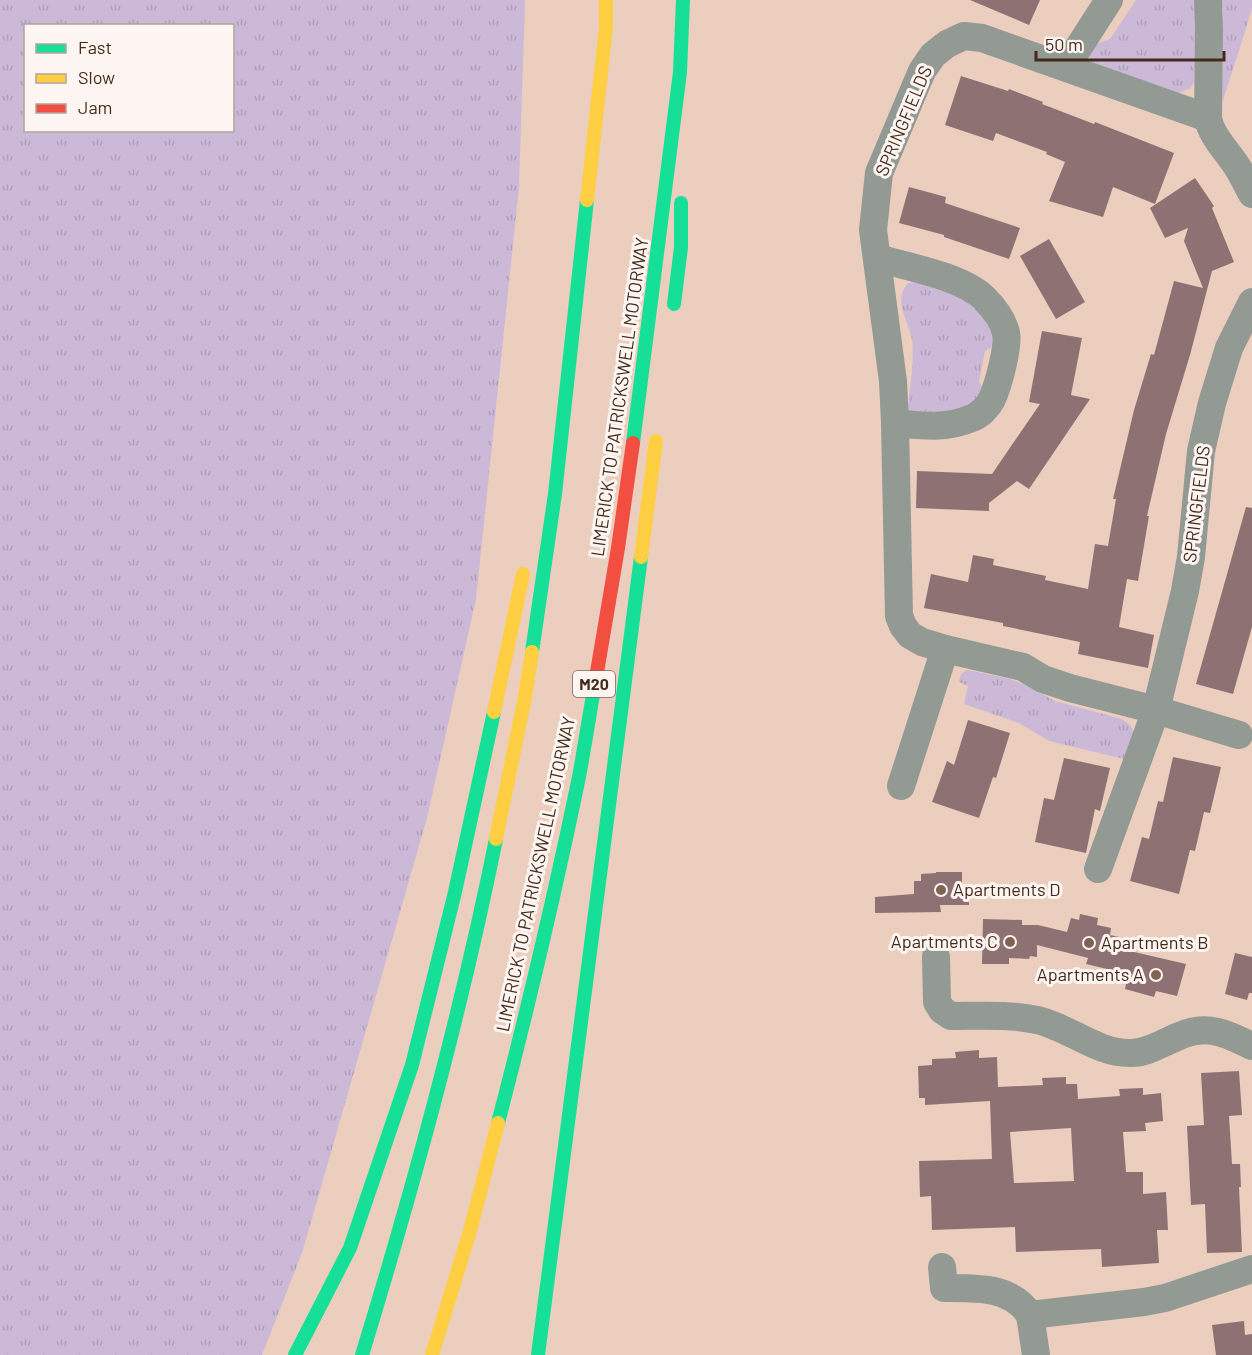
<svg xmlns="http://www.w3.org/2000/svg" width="1252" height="1355" font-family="Barlow,sans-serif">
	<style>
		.grass { fill: url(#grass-tufts); fill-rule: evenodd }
		.building { fill: #8e7273; fill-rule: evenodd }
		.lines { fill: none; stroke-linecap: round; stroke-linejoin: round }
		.street { stroke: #939993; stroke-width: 28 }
		.fast { stroke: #16e098; stroke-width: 14 }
		.slow { stroke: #ffcf43; stroke-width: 14 }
		.jam { stroke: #f24e42; stroke-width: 14 }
		.poi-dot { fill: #7e6353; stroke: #fcf5f1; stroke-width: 2 }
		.labels { text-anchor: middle; stroke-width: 6; stroke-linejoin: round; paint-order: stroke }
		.shield { fill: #fcf5f1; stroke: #7b675a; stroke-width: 1.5 }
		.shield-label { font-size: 16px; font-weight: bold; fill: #442a1a }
		.street-label { font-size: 18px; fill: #442a1a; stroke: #fcf5f1 }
		.poi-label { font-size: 18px; fill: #442a1a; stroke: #fcf5f1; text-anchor: start }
	</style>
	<defs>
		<pattern id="grass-tufts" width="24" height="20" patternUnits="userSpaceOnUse" patternTransform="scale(1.5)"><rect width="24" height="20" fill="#ccb9d8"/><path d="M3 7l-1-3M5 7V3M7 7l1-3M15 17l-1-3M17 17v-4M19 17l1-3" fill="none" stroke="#b09fb9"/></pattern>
	</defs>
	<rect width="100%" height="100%" fill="#ebcebd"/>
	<!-- grass -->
	<g class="grass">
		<path d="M0,0H525L519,187L476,599L427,818L302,1253L262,1355H0ZM26,26H232V130H26Z"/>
		<path d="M1136,0H1197L1194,82L1191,88L1179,93L1091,63L1089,55L1093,45L1110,39Z"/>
		<path d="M1221,0H1252V8L1243,38L1222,103L1223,11Z"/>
		<path d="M922,281C959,297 983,302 996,345L985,351L979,382L985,391L974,404L943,418L908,410C909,390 915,359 912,340C909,320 892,302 908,283Z"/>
		<path d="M967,670L978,672L1010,679L1028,686L1055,701L1122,719L1131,726L1134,733L1124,759L1049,741L1019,723L964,704L968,686L959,682L961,674Z"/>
	</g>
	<!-- building -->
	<g class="building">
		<path d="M970,0H1040L1029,25Z"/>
		<path d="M961,76L1008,91L1009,89L1043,102L1042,104L1094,124L1095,122L1174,153L1155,204L1113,187L1103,217L1049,201L1065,162L1046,154L1047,152L996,133L993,141L945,125Z"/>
		<path d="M1195,178L1214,206L1212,208L1234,262L1212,271L1190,355L1166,434L1147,516H1149L1138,581L1127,579L1119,627L1154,635L1148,668L1078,654L1080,642L1003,626V623L924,608L931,574L968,582L973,555L994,559L993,565L1046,576L1045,580L1088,589L1095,544L1108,546L1116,499H1113L1134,410L1151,354L1154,355L1174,281L1203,288L1184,241L1188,228L1165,238L1150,208Z"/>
		<path d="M909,187L946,197L945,203L1020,228L1009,259L944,237V235L899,223Z"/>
		<path d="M1049,239L1085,302L1056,319L1020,256Z"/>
		<path d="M1042,331L1082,338L1071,395L1090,399L1029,489L1017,481L989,503V511L916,508L917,471L992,474L1040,404L1029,402Z"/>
		<path d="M1246,507L1252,508V627L1233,694L1196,684Z"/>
		<path d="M968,720L1010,733L996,778L993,777L979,818L932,802L947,761L954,765Z"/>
		<path d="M1173,757L1221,767L1210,813L1204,812L1195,851L1190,850L1179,894L1130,881L1142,837L1149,839L1158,801L1163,802Z"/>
		<path d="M1064,758L1110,768L1100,811L1095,809L1086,853L1035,842L1044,798L1054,800Z"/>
		<path d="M936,872H962V885H968L969,905H940L941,912L875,913V897L914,894V881H921V874L936,873Z"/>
		<path d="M1080,914L1098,918L1097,925L1111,928L1110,935L1119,937L1117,948L1186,964L1177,996L1156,991L1154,997L1125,989L1128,974L1086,964L1088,958L1037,945V957L1030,956L1029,959L1009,958V964H982L983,919L1022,920V925H1038L1067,932L1071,918L1079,920Z"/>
		<path d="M1235,953L1252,957V993H1249L1247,1000L1225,994Z"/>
		<path d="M979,1050V1058L997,1057L998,1087L1043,1085L1042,1078L1066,1077V1084H1077L1078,1099L1120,1096L1119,1089L1143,1088V1095L1161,1093L1163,1121L1145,1123L1146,1131L1123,1132L1126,1172H1143V1194L1166,1192L1168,1230H1157L1159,1263L1102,1267L1101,1249L1016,1252L1015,1227L932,1230L931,1196L920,1197L919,1161L992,1159L990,1101L925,1105V1098H919L918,1066L932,1065V1059L956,1058L955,1052ZM1071,1128L1074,1181L1014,1183L1010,1132Z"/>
		<path d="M1239,1071L1242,1115L1229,1116L1232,1164H1240L1241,1187H1239L1242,1252L1207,1253L1205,1204L1191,1205L1187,1126L1204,1125L1201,1073Z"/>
		<path d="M1244,1321L1245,1335L1252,1334V1355H1216L1212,1325Z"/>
	</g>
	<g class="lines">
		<!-- street -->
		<g class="street">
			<path d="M1208,0L1209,29L1208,118C1211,136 1228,152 1238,168C1243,176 1247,185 1252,194"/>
			<path d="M1066,67L1109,0"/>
			<path d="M1208,118L982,38L964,36L947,44L933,55L922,71L879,173L873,230L893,381L895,423L899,616L903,626L910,635L922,642L945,649L1023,667L1043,679L1070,688L1156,710L1239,735"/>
			<path d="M877,258C908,267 961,276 984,298C993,307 1003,320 1006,333C1009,346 998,386 992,399C988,407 980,415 972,418C947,429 922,426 895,423"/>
			<path d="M901,786L945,649"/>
			<path d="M1098,869L1156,710L1185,591L1191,557L1201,451L1212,403L1229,348L1252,302"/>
			<path d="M936,957L937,1002L942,1010L951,1016C979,1016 1010,1014 1037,1020C1069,1027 1097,1054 1131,1053C1144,1053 1155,1047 1166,1042C1175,1038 1186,1032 1196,1031C1215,1027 1235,1038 1252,1046"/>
			<path d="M942,1267L944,1288C976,1288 1011,1286 1030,1315L1144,1302L1165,1298L1252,1269"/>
			<path d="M1030,1315L1036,1355"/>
		</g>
		<!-- fast -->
		<g class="fast">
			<path d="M674,304L681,247V203"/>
			<path d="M633,443L680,72L683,0"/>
			<path d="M532,652L555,494L587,200"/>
			<path d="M498,1123C528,1008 555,893 579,777C585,744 590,711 596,678"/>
			<path d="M295,1355L350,1248L412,1065L455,892L494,712"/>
			<path d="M362,1355C414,1185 461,1013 496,839"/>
			<path d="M538,1355L641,557"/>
		</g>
		<!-- slow -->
		<g class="slow">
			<path d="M587,200L606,27V0"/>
			<path d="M641,557L656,441"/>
			<path d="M494,712L523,574"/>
			<path d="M496,839L525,697L532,652"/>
			<path d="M432,1355L470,1231L498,1123"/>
		</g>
		<!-- jam -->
		<path class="jam" d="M596,678L618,548L633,443"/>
	</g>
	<!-- markers -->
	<g class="poi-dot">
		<circle cx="941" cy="890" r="6"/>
		<circle cx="1010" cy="942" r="6"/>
		<circle cx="1089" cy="943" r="6"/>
		<circle cx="1156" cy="975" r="6"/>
	</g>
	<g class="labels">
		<!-- shield labels -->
		<rect class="shield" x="573" y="671" width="42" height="26" rx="4.5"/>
		<g class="shield-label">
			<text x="594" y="690">M20</text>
		</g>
		<!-- street labels -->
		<g class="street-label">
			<text transform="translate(904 121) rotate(-67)" y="6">SPRINGFIELDS</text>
			<text transform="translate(620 397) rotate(-82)" y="6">LIMERICK TO PATRICKSWELL MOTORWAY</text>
			<text transform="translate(1197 504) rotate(-83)" y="6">SPRINGFIELDS</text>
			<text transform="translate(536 874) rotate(-78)" y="6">LIMERICK TO PATRICKSWELL MOTORWAY</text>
		</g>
		<!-- poi labels -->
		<g class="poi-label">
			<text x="953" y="896">Apartments D</text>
			<text x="998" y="948" text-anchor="end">Apartments C</text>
			<text x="1101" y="949">Apartments B</text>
			<text x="1144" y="981" text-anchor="end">Apartments A</text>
		</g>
	</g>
	<!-- legend -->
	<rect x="24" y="24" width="210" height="108" fill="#fcf5f1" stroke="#b2a49b" stroke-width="1.5"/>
	<rect x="36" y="44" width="30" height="9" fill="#16e098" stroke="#b2a49b" stroke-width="1.5"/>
	<text x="78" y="54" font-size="18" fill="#442a1a">Fast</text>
	<rect x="36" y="74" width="30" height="9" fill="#ffcf43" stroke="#b2a49b" stroke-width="1.5"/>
	<text x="78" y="84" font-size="18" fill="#442a1a">Slow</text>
	<rect x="36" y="104" width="30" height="9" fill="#f24e42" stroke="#b2a49b" stroke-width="1.5"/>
	<text x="78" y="114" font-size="18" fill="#442a1a">Jam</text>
	<!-- scale -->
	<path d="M1036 51v9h188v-9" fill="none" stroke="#442a1a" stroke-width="3"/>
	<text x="1045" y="51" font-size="18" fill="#442a1a" stroke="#fcf5f1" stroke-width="4.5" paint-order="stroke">50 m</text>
</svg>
